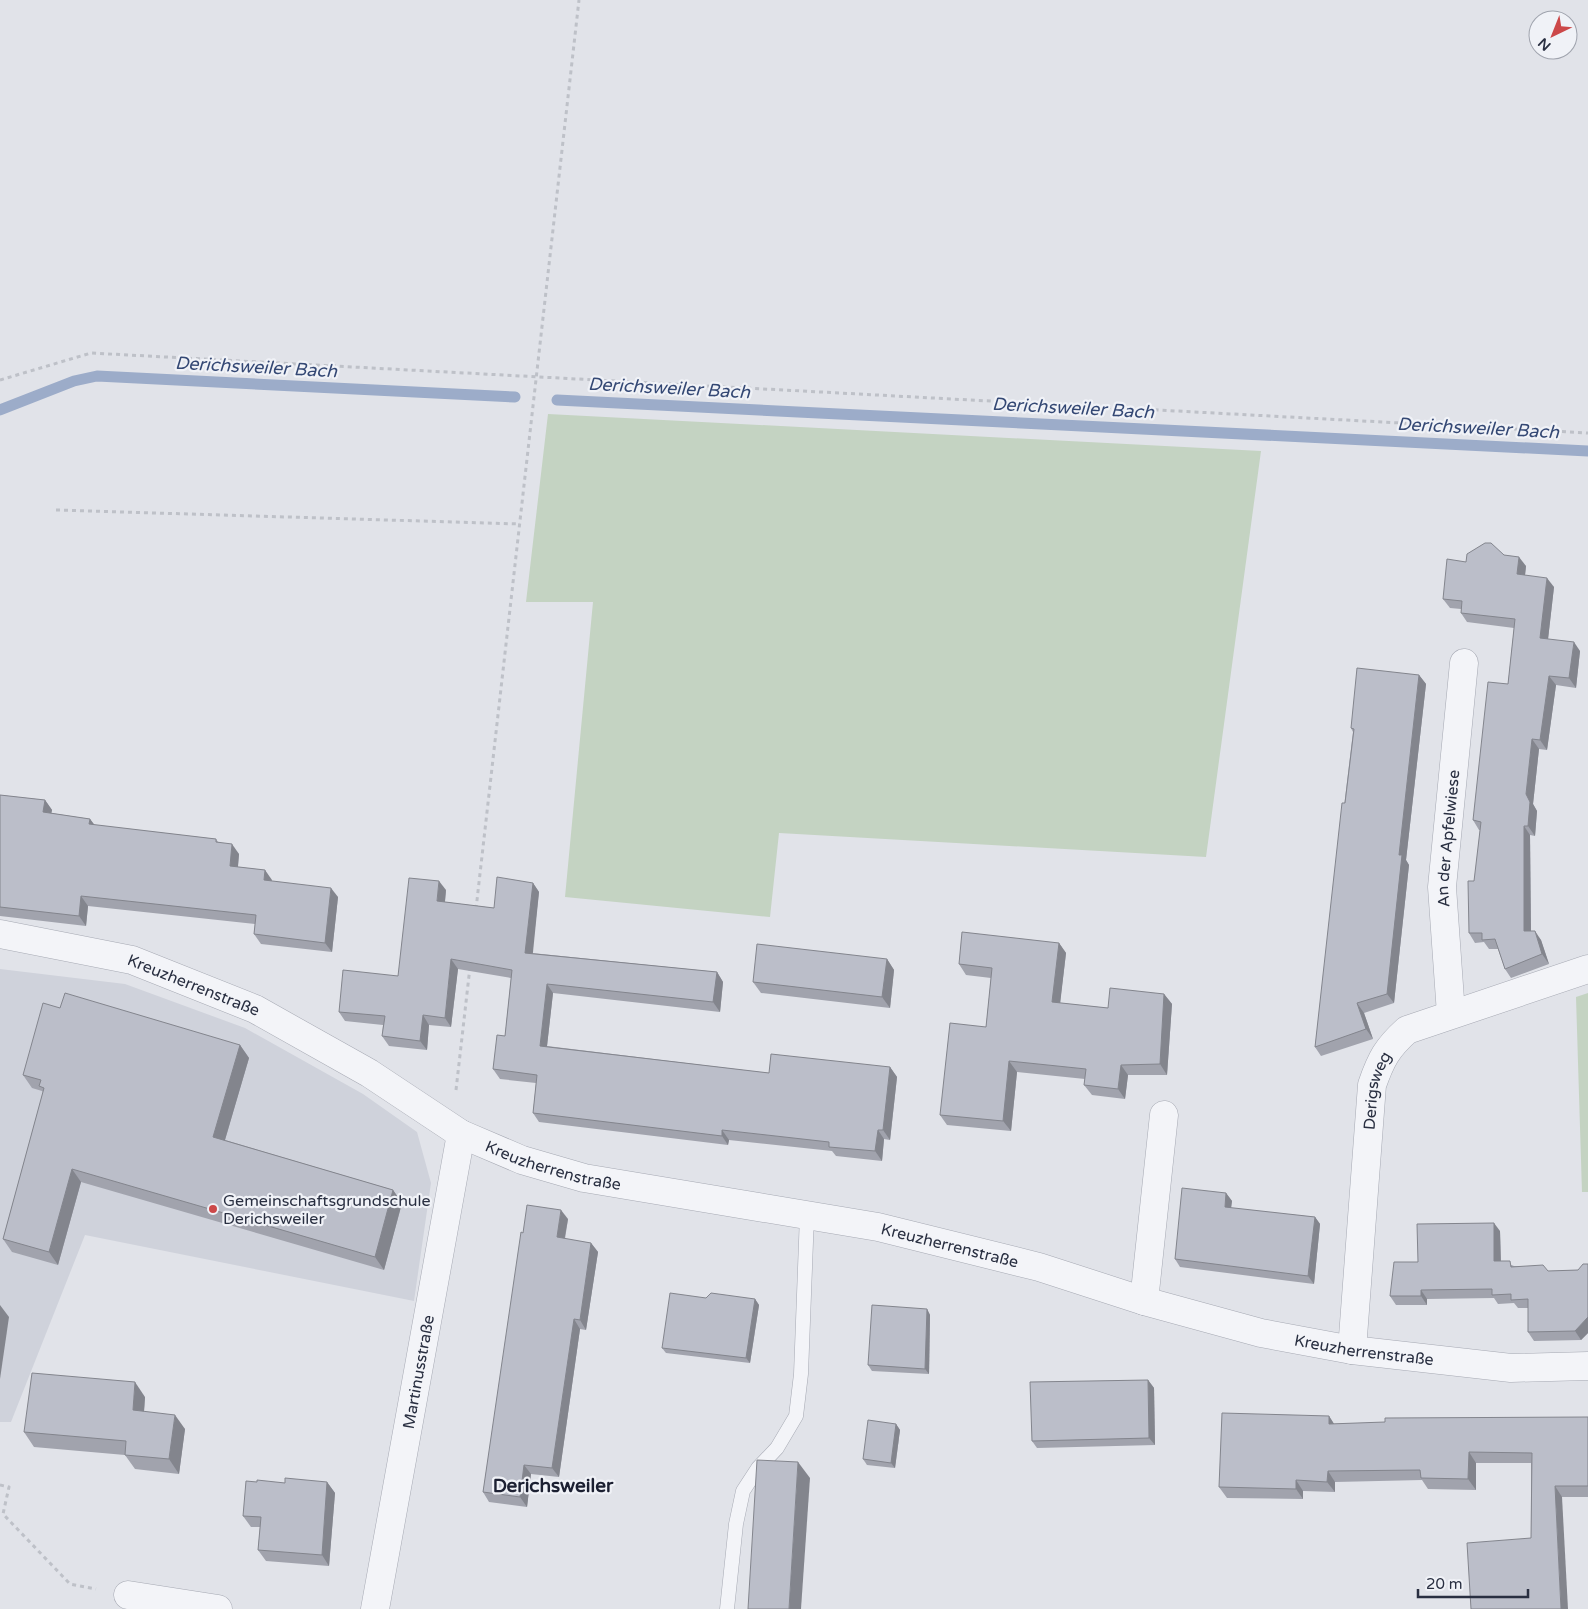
<svg xmlns="http://www.w3.org/2000/svg" width="1588" height="1609" font-family="'Varela Round',sans-serif">
	<style>
		.built { fill: #cfd2db }
		.green { fill: #c4d3c2 }
		.lines { fill: none; stroke-linecap: round; stroke-linejoin: round }
		.stream { stroke: #9cacc9; stroke-width: 11 }
		.lane-casing { stroke: #a6a9b3; stroke-width: 15 }
		.street-casing { stroke: #a6a9b3; stroke-width: 29 }
		.path { stroke: #bec1c8; stroke-width: 3; stroke-dasharray: 4 4; stroke-linecap: butt }
		.lane { stroke: #f3f4f8; stroke-width: 14 }
		.street { stroke: #f3f4f8; stroke-width: 28 }
		.wall { fill: #a1a3ad }
		.shaded-wall { fill: #83858d }
		.building { fill: #bbbec9; stroke: #83858d }
		.poi-dot { fill: #cc4849; stroke: #f0f2f7; stroke-width: 2 }
		.labels { text-anchor: middle; stroke-width: 4.5; stroke-linejoin: round; paint-order: stroke }
		.street-label { font-size: 16px; fill: #292f41; stroke: #f0f2f7 }
		.poi-label { font-size: 16px; fill: #292f41; stroke: #f0f2f7; text-anchor: start }
		.water-label { font-size: 18px; font-style: italic; fill: #344874; stroke: #f0f2f7 }
		.quarter-label { font-size: 19px; font-weight: bold; fill: #1c2032; stroke: #f0f2f7 }
	</style>
	<rect width="100%" height="100%" fill="#e1e3e9"/>
	<!-- built -->
	<path class="built" d="M0,969L125,984L245,1028L363,1094L417,1132L431,1183L414,1301L85,1235L11,1422H0Z"/>
	<!-- green -->
	<g class="green">
		<path d="M548,414L1261,451L1206,857L779,833L770,917L565,897L593,602H526Z"/>
		<path d="M1588,993V1192H1582L1576,997Z"/>
	</g>
	<g class="lines">
		<!-- stream -->
		<g class="stream">
			<path d="M557,400L1588,451"/>
			<path d="M0,410L74,381L97,376L515,397"/>
		</g>
		<!-- lane casing -->
		<g class="lane-casing">
			<path id="lane" d="M727,1609L736,1524L743,1491L758,1468L777,1448L796,1416L801,1374L807,1215"/>
		</g>
		<!-- street casing -->
		<g class="street-casing">
			<g id="street">
				<path id="s1" d="M0,934L132,960L255,1009L369,1073L461,1134L522,1160L584,1178L878,1227L1039,1267L1144,1301L1261,1333L1352,1350L1511,1368L1588,1366"/>
				<path id="s2" d="M1451,1014L1442,887L1464,663"/>
				<path d="M1144,1301L1164,1115"/>
				<path id="s3" d="M1352,1350L1372,1085C1381,1059 1387,1048 1407,1030L1588,969"/>
				<path d="M128,1595L218,1609"/>
				<path id="s4" d="M375,1609L461,1134"/>
			</g>
		</g>
		<!-- path -->
		<g class="path">
			<path d="M0,380L91,353L1588,433"/>
			<path d="M56,510L520,524"/>
			<path d="M476,909L579,0"/>
			<path d="M456,1090L470,967"/>
			<path d="M0,1485L9,1487L3,1514L70,1584L96,1589"/>
		</g>
		<!-- lane -->
		<use href="#lane" class="lane"/>
		<!-- street -->
		<use href="#street" class="street"/>
	</g>
	<!-- wall -->
	<g class="wall">
		<path d="M1504,555L1526,566L1525,575L1554,587L1548,639L1580,651L1576,688L1556,685L1547,750L1539,749L1533,804L1537,811L1535,836L1530,835L1531,931L1541,940L1549,964L1511,978L1505,969L1498,949H1489L1484,942L1475,943L1469,933L1480,830H1479L1473,820L1508,684L1514,628L1467,622L1461,613V609L1450,608L1443,599L1466,562Z"/>
		<path d="M1419,675L1426,684L1406,860L1409,865L1394,1003L1364,1013L1373,1039L1321,1056L1315,1047L1353,732L1351,728Z"/>
		<path d="M0,795L45,800L52,810L51,813L90,819L94,825L216,839L218,842L239,854L238,867L265,870L271,881L338,897L332,952L261,944L254,934L255,924L88,906L86,926L0,916Z"/>
		<path d="M533,883L539,892L532,953L717,972L723,982L720,1012L553,993L547,1046L769,1073L890,1067L897,1077L890,1140L884,1139L882,1161L836,1156L832,1151L729,1140L728,1145L539,1122L533,1113L536,1083L500,1079L493,1069L505,1036L511,978L458,969L451,1027L429,1025L427,1050L389,1046L382,1036L383,1025L345,1021L339,1012L398,976L446,890L445,902L494,908Z"/>
		<path d="M1059,943L1066,953L1060,1003L1108,1008L1164,994L1172,1004L1167,1075H1128L1125,1099L1092,1095L1084,1085L1085,1079L1017,1072L1011,1131L947,1125L940,1115L986,1027L991,978L966,975L959,964Z"/>
		<path d="M887,959L894,970L890,1008L761,993L753,982Z"/>
		<path d="M60,1008L240,1045L249,1058L225,1140L393,1190L402,1203L384,1270L81,1182L58,1265L12,1252L3,1239L43,1092L42,1091L32,1088L23,1075Z"/>
		<path d="M1226,1193L1232,1201L1231,1208L1315,1217L1320,1224L1314,1284L1180,1267L1175,1259Z"/>
		<path d="M568,1219L565,1239L591,1243L598,1252L586,1330L580,1329L559,1477L531,1474L527,1507L489,1502L483,1492L523,1233Z"/>
		<path d="M1500,1231L1501,1261L1514,1266L1548,1271L1578,1270L1588,1264V1333L1581,1340L1534,1341L1528,1332V1308H1518L1514,1303L1498,1304L1494,1298L1427,1299V1305H1396L1390,1296L1418,1262Z"/>
		<path d="M706,1298L755,1299L759,1305L750,1363L666,1353L662,1348Z"/>
		<path d="M927,1309L930,1315L929,1374L872,1371L868,1365Z"/>
		<path d="M1148,1380L1154,1388L1155,1445L1037,1448L1032,1441Z"/>
		<path d="M145,1397L144,1412L185,1429L179,1474L135,1469L125,1455L34,1447L24,1432Z"/>
		<path d="M1329,1416L1334,1424L1588,1417V1497H1562L1531,1538V1463H1476V1490L1428,1489L1422,1480L1335,1482V1492L1303,1491V1499L1227,1498L1219,1487Z"/>
		<path d="M896,1424L900,1430L895,1468L867,1465L863,1459Z"/>
		<path d="M257,1482L285,1483L327,1482L335,1493L329,1566L266,1561L258,1550L260,1527H251L243,1516Z"/>
	</g>
	<!-- shaded-wall -->
	<g class="shaded-wall">
		<path d="M1519,557L1526,566L1524,584L1517,574Z"/>
		<path d="M1547,578L1554,587L1547,648L1540,638Z"/>
		<path d="M1574,642L1580,651L1576,688L1569,678Z"/>
		<path d="M1419,675L1426,684L1406,860L1409,865L1394,1003L1387,994L1399,855Z"/>
		<path d="M1549,676L1556,685L1547,750L1540,740Z"/>
		<path d="M1532,739L1539,749L1533,804L1537,811L1535,836L1528,826L1526,794Z"/>
		<path d="M45,800L52,810L50,821L43,812Z"/>
		<path d="M90,819L97,828L89,824Z"/>
		<path d="M1524,826L1530,835L1531,940L1524,931Z"/>
		<path d="M232,844L239,854L237,876L230,866Z"/>
		<path d="M265,870L272,880L270,889L264,880Z"/>
		<path d="M439,881L446,890L444,910L437,901Z"/>
		<path d="M533,883L539,892L532,962L525,953Z"/>
		<path d="M331,888L338,897L332,952L325,943Z"/>
		<path d="M81,896L88,906L86,926L79,916Z"/>
		<path d="M1535,931L1541,940L1549,964L1542,954Z"/>
		<path d="M1059,943L1066,953L1059,1013L1052,1002Z"/>
		<path d="M451,959L458,969L451,1027L445,1018Z"/>
		<path d="M887,959L894,970L890,1008L882,997Z"/>
		<path d="M717,972L723,982L720,1012L713,1002Z"/>
		<path d="M547,984L553,993L546,1055L540,1046Z"/>
		<path d="M1164,994L1172,1004L1167,1075L1160,1064Z"/>
		<path d="M1357,1003L1364,1013L1373,1039L1366,1029Z"/>
		<path d="M423,1015L429,1025L427,1050L420,1041Z"/>
		<path d="M240,1045L249,1058L222,1150L213,1137Z"/>
		<path d="M1009,1061L1017,1072L1011,1131L1003,1121Z"/>
		<path d="M1121,1065L1128,1075L1125,1099L1118,1089Z"/>
		<path d="M890,1067L897,1077L890,1140L883,1130Z"/>
		<path d="M722,1130L729,1140L728,1145L722,1136Z"/>
		<path d="M878,1130L884,1139L882,1161L875,1151Z"/>
		<path d="M72,1169L81,1182L58,1265L49,1252Z"/>
		<path d="M393,1190L402,1203L384,1270L375,1257Z"/>
		<path d="M1226,1193L1232,1201L1230,1215L1225,1207Z"/>
		<path d="M561,1210L568,1219L563,1247L557,1237Z"/>
		<path d="M1315,1217L1320,1224L1314,1284L1308,1276Z"/>
		<path d="M1494,1223L1500,1231L1501,1270L1494,1261Z"/>
		<path d="M591,1243L598,1252L586,1330L580,1320Z"/>
		<path d="M1421,1290L1427,1299V1305L1421,1296Z"/>
		<path d="M755,1299L759,1305L750,1363L746,1358Z"/>
		<path d="M0,1305L9,1317L0,1379Z"/>
		<path d="M927,1309L930,1315L929,1374L925,1369Z"/>
		<path d="M1588,1317V1333L1581,1340L1575,1331Z"/>
		<path d="M574,1319L580,1329L559,1477L552,1468Z"/>
		<path d="M1148,1380L1154,1388L1155,1445L1149,1438Z"/>
		<path d="M135,1382L145,1397L143,1425L133,1410Z"/>
		<path d="M175,1415L185,1429L179,1474L169,1459Z"/>
		<path d="M1329,1416L1336,1427L1329,1424Z"/>
		<path d="M896,1424L900,1430L895,1468L891,1463Z"/>
		<path d="M1469,1452L1476,1463V1490L1468,1479Z"/>
		<path d="M798,1462L810,1478L801,1609H789Z"/>
		<path d="M524,1465L531,1474L527,1507L520,1497Z"/>
		<path d="M1328,1471L1335,1482V1492L1327,1482Z"/>
		<path d="M1296,1480L1303,1491V1499L1296,1489Z"/>
		<path d="M327,1482L335,1493L329,1566L322,1555Z"/>
		<path d="M1555,1486L1562,1497L1568,1609H1561Z"/>
	</g>
	<!-- building -->
	<g class="building">
		<path d="M1485,543H1491L1504,555L1519,557L1517,574L1547,578L1540,638L1574,642L1569,678L1549,676L1540,740L1532,739L1526,794L1530,802L1528,826H1524V931H1535L1542,954L1505,969L1495,939L1482,940V933H1469L1468,881H1474L1481,822L1473,820L1488,682L1508,684L1515,619L1461,613L1462,601L1443,599L1447,559L1466,562L1467,554Z"/>
		<path d="M1357,668L1419,675L1399,855H1402L1387,994L1357,1003L1366,1029L1315,1047L1342,803H1345L1354,729L1351,728Z"/>
		<path d="M0,795L45,800L43,812L90,819L89,824L216,839V842L232,844L230,866L265,870L264,880L331,888L325,943L254,934L256,915L81,896L79,916L0,907Z"/>
		<path d="M497,877L533,883L525,953L717,972L713,1002L547,984L540,1046L769,1073L771,1054L890,1067L883,1130H878L875,1151L829,1147V1142L722,1130V1136L533,1113L537,1075L493,1069L497,1035L505,1036L512,970L451,959L445,1018L423,1015L420,1041L382,1036L385,1016L339,1012L343,970L398,976L409,878L439,881L437,901L494,908Z"/>
		<path d="M962,932L1059,943L1052,1002L1108,1008L1110,988L1164,994L1160,1064L1121,1065L1118,1089L1084,1085L1086,1069L1009,1061L1003,1121L940,1115L950,1023L986,1027L992,968L959,964Z"/>
		<path d="M757,944L887,959L882,997L753,982Z"/>
		<path d="M65,993L240,1045L213,1137L393,1190L375,1257L72,1169L49,1252L3,1239L44,1088L39,1086L41,1080L23,1075L43,1003L60,1008Z"/>
		<path d="M1182,1188L1226,1193L1225,1207L1315,1217L1308,1276L1175,1259Z"/>
		<path d="M527,1205L561,1210L557,1237L591,1243L580,1320L574,1319L552,1468L524,1465L520,1497L483,1492L521,1232L523,1233Z"/>
		<path d="M1494,1223V1261H1510L1511,1267L1543,1265L1548,1271L1578,1270L1583,1264H1588V1317L1575,1331L1528,1332V1299L1511,1300V1294L1492,1295V1289L1421,1290V1296H1390L1394,1262H1418L1417,1224Z"/>
		<path d="M670,1293L706,1298L711,1293L755,1299L746,1358L662,1348Z"/>
		<path d="M872,1305L927,1309L925,1369L868,1365Z"/>
		<path d="M32,1373L135,1382L133,1410L175,1415L169,1459L125,1455L126,1441L24,1432Z"/>
		<path d="M1148,1380L1149,1438L1032,1441L1030,1382Z"/>
		<path d="M1222,1413L1329,1416V1424L1385,1422V1418L1588,1417V1486H1555L1561,1609H1471L1467,1543L1531,1538L1532,1453L1469,1452L1468,1479L1421,1478L1420,1470L1328,1471L1327,1482L1296,1480V1489L1219,1487Z"/>
		<path d="M868,1420L896,1424L891,1463L863,1459Z"/>
		<path d="M757,1460L798,1462L789,1609H748Z"/>
		<path d="M285,1478L327,1482L322,1555L258,1550L261,1517L243,1516L246,1481L257,1482V1480L285,1483Z"/>
	</g>
	<!-- markers -->
	<circle class="poi-dot" cx="213" cy="1209" r="5"/>
	<g class="labels">
		<!-- street labels -->
		<g class="street-label">
			<text dy="6" stroke="none"><textPath href="#s2" startOffset="176">An der Apfelwiese</textPath></text>
			<text dy="6" stroke="none"><textPath href="#s1" startOffset="201">Kreuzherrenstraße</textPath></text>
			<text dy="6" stroke="none"><textPath href="#s3" startOffset="261">Derigsweg</textPath></text>
			<text dy="6" stroke="none"><textPath href="#s1" startOffset="606">Kreuzherrenstraße</textPath></text>
			<text dy="6" stroke="none"><textPath href="#s1" startOffset="1011">Kreuzherrenstraße</textPath></text>
			<text dy="6" stroke="none"><textPath href="#s1" startOffset="1439">Kreuzherrenstraße</textPath></text>
			<text dy="6" stroke="none"><textPath href="#s4" startOffset="241">Martinusstraße</textPath></text>
		</g>
		<!-- poi labels -->
		<g class="poi-label">
			<text x="223" y="1206">Gemeinschaftsgrundschule<tspan x="223" dy="18">Derichsweiler</tspan></text>
		</g>
		<!-- water labels -->
		<g class="water-label">
			<text transform="translate(256 367) rotate(3)" y="6">Derichsweiler Bach</text>
			<text transform="translate(669 388) rotate(3)" y="6">Derichsweiler Bach</text>
			<text transform="translate(1073 408) rotate(3)" y="6">Derichsweiler Bach</text>
			<text transform="translate(1478 428) rotate(3)" y="6">Derichsweiler Bach</text>
		</g>
		<!-- quarter labels -->
		<g class="quarter-label">
			<text x="553" y="1492">Derichsweiler</text>
		</g>
	</g>
	<!-- north arrow -->
	<g transform="translate(1553 35) rotate(223)"><circle r="24" fill="#f0f2f7" stroke="#a0a4ae"/>
	<path d="M0-4L9 19L0 12L-9 19Z" fill="#cc4849"/>
	<text y="-8" font-size="14" font-weight="bold" text-anchor="middle" fill="#292f41">N</text>
	</g>
	<!-- scale -->
	<path d="M1418 1589v8h110v-8" fill="none" stroke="#292f41" stroke-width="2.5"/>
	<text x="1426" y="1589" font-size="15" fill="#292f41" stroke="#f0f2f7" stroke-width="4" paint-order="stroke">20 m</text>
</svg>
